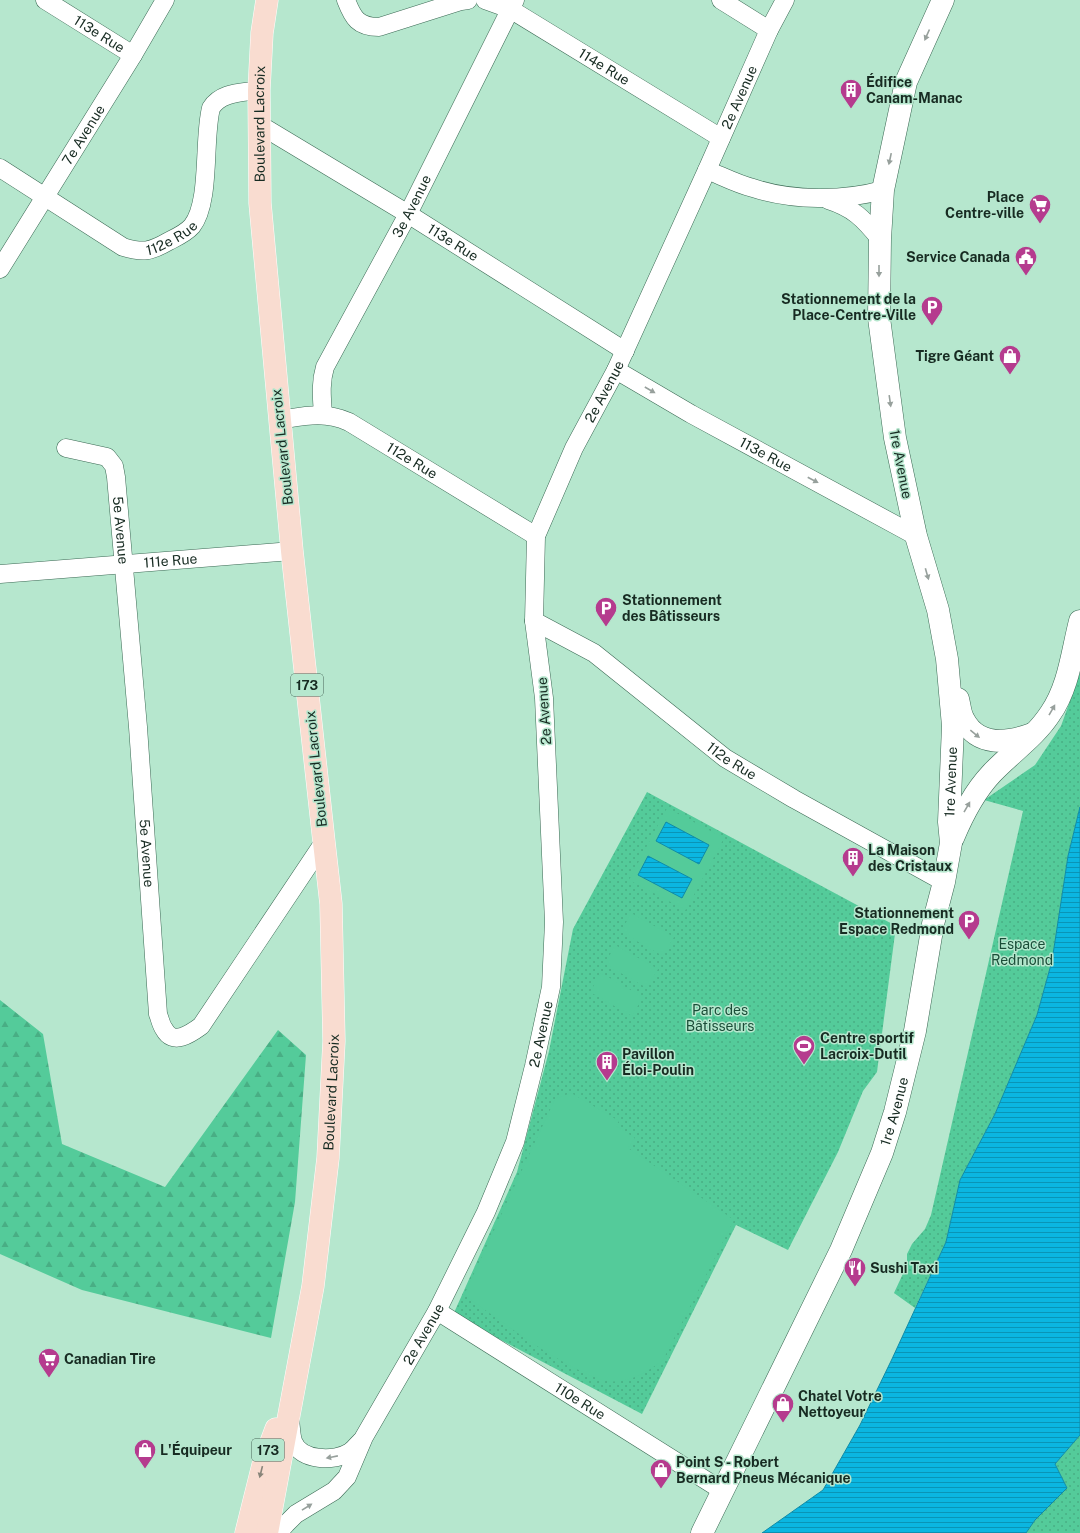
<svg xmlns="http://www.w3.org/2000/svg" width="1080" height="1533" font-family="'Public Sans',sans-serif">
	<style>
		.forest { fill: url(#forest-firs) }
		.park { fill: url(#park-dots) }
		.pitch { fill: #54cb9a }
		.water { fill: url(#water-rules); stroke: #0f8ca8 }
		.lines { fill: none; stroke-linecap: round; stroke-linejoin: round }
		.street-casing { stroke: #3b6954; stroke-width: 19 }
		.secondary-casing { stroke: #3b6954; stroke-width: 23 }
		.primary-casing { stroke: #fff; stroke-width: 23 }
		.street { stroke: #fff; stroke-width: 18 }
		.secondary { stroke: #fff; stroke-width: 22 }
		.primary { stroke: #f9dcd0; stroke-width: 22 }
		.oneway { fill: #97a09c }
		.oneway2 { fill: #888479 }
		.labels { text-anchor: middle; stroke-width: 3; stroke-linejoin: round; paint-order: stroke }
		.shield { fill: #b6e7ce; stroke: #476356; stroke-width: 1 }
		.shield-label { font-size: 13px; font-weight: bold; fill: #172b22 }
		.street-label { font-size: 14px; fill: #172b22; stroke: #b6e7ce }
		.poi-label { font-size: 14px; font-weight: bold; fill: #172b22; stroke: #b6e7ce; text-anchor: start }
		.park-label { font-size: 14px; fill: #1a4d38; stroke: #b6e7ce }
	</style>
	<defs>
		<pattern id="forest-firs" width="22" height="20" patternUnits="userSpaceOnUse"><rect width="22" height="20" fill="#54cb9a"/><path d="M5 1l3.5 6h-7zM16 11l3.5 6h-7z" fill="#48ae84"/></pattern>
		<pattern id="park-dots" width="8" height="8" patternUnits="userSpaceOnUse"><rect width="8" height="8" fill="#54cb9a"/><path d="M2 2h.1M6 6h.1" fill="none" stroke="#48ae84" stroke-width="1.8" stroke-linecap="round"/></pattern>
		<pattern id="water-rules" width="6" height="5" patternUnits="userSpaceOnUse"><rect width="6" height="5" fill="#0bb6e1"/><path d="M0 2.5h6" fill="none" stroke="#0a94b6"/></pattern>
	</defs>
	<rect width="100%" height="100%" fill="#b6e7ce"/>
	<!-- forest -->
	<path class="forest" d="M0,1000L43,1034L62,1144L165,1187L278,1030L306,1055L295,1202L271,1338L82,1290L0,1254Z"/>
	<!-- park -->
	<g class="park">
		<path d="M1080,673V807L1068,856L1052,961L1037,1015L995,1114L960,1180L946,1242L915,1308L894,1293L907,1265V1254L912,1244L925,1229L931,1215L1023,811L984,800L1035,765L1061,726Z"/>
		<path d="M647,792L896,926L877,1072L863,1091L838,1152L788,1250L736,1225L642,1414L453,1315L517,1172L549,1051L573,929Z"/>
		<path d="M1080,1435V1533H1026L1035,1520L1067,1488L1055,1464Z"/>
	</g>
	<!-- pitch -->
	<g class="pitch">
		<path d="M667,808L724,838L686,910L629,880Z"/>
		<path d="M631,913L674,937L663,956L621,932Z"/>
		<path d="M615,945L658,969L647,988L605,964Z"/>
		<path d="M601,973L643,997L632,1016L590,992Z"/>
		<path d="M571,1093L619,1121L616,1126L635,1138L628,1148L734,1220L663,1360C647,1372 629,1384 607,1381C600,1380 592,1376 585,1373C542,1353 503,1322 464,1295L555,1099Z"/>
	</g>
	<!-- water -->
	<g class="water">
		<path d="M1080,807V1435L1055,1464L1067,1488L1035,1520L1026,1533H762L823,1490L860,1425L892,1359L946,1242L960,1180L995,1114L1037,1015L1052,961L1068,856Z"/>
		<path d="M666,822L709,845L699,864L656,841Z"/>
		<path d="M648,856L692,879L682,898L638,875Z"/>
	</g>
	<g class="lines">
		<!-- street casing -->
		<g class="street-casing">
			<g id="street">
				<path id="s1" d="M45,0L133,55"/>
				<path d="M346,0C353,18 358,27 379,27L461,1L468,0"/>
				<path id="s2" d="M485,0L510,9L721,138"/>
				<path d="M721,0L769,30"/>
				<path id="s3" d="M260,125L408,214L625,351"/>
				<path id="s4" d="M0,168L123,247C143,253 150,252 169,241C177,237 186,233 192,226C211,202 203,139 211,108C221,92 241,93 259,90"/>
				<path d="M707,170C722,176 737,184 753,188C792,201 844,201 883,190"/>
				<path d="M828,200C853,208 863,218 880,239"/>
				<path id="s5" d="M0,269L133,55L165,0"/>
				<path id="s6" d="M616,370L691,414L916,536"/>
				<path id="s7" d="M323,415C322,398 320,384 325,367L408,214L515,0"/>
				<path id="s8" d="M279,420C305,416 324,411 349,422L536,536"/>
				<path id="s9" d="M66,448L107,457L114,466L116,477L138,727L158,1014C160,1019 161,1025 164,1029C173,1046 190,1034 201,1026L324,842"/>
				<path id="s10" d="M0,574L292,551"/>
				<path id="s11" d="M534,621L594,653L725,758L794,799L944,882"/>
				<path id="s12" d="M437,1311L723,1491"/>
				<path d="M290,1420C291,1426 291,1435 293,1441C300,1461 335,1462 350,1452C354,1449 358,1444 361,1441"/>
				<path id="s13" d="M278,1533L286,1524L296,1514L334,1491L347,1477L364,1437L437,1311L486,1212L515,1142L534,1066L551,987L554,922L544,698L534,621L536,536L574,448L616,370L707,170L769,30L785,0"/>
			</g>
		</g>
		<!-- secondary casing -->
		<g class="secondary-casing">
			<g id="secondary">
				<path d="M958,699C960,706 960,714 964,720C978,747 1008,743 1032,734"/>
				<path d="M953,838C963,814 974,792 992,773C1011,753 1035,737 1050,714C1069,687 1072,652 1080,621"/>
				<path id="s14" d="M702,1533L841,1250L882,1153L895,1112L915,1031L933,924L944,882L951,843L949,822L953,726L947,659L938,610L916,536L895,438L879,318L880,239L883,190L906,82L943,0"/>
			</g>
		</g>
		<!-- primary casing -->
		<g class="primary-casing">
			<g id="primary">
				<path d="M246,1533L264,1461L276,1429"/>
				<path id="s15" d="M267,1533L313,1286L328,1158L334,1041L331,904L324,842L292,551L260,203L259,90L262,33L267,0"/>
			</g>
		</g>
		<!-- street -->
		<use href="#street" class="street"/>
		<!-- secondary -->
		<use href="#secondary" class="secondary"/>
		<!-- primary -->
		<use href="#primary" class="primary"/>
	</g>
	<!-- one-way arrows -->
	<defs><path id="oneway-solid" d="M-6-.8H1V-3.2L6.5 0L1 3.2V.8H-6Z"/></defs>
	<g class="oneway">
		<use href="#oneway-solid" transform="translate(927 35) rotate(114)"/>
		<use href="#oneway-solid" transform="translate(890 159) rotate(102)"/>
		<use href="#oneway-solid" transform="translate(879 271) rotate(90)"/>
		<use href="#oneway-solid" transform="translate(650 390) rotate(30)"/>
		<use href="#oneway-solid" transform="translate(890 401) rotate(82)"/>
		<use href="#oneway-solid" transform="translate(813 480) rotate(28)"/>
		<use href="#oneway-solid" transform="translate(927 574) rotate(74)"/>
		<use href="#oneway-solid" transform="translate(1052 710) rotate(-60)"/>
		<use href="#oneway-solid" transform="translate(975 734) rotate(39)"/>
		<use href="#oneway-solid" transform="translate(967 807) rotate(-60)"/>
		<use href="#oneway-solid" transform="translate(332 1457) rotate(169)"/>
		<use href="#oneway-solid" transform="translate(307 1507) rotate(-32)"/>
	</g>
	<use class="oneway2" href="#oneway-solid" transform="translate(261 1472) rotate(104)"/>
	<!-- icons -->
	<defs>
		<g id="building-pin" transform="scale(1.15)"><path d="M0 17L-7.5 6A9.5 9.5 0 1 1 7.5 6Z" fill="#b53b8e" stroke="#b6e7ce"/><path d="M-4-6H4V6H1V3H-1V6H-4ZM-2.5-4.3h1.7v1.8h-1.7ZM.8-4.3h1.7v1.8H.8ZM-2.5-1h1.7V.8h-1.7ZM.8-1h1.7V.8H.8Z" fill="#fff"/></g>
		<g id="supermarket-pin" transform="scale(1.15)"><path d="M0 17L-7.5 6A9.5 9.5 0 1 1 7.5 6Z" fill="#b53b8e" stroke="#b6e7ce"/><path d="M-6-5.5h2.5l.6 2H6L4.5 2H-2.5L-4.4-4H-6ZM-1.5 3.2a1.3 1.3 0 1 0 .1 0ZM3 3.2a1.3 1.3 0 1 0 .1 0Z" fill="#fff"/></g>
		<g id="civic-pin" transform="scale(1.15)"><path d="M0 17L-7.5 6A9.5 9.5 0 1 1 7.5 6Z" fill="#b53b8e" stroke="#b6e7ce"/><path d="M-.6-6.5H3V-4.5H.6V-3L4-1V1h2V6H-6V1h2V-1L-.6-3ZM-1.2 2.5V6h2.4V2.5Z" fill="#fff"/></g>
		<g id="parking-pin" transform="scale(1.15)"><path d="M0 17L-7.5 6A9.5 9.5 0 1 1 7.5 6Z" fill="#b53b8e" stroke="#b6e7ce"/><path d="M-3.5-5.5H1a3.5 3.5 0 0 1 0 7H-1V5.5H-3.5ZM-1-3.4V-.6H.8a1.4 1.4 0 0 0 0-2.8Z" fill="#fff"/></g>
		<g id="shop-pin" transform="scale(1.15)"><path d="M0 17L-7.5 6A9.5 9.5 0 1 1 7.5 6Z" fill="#b53b8e" stroke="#b6e7ce"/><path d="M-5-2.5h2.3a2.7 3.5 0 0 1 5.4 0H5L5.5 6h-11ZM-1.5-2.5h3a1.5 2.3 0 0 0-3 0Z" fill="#fff"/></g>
		<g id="stadium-pin" transform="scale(1.15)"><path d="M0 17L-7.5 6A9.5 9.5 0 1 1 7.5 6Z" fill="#b53b8e" stroke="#b6e7ce"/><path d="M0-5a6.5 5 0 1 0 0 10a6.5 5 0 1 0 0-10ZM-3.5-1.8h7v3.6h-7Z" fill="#fff"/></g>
		<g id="restaurant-pin" transform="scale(1.15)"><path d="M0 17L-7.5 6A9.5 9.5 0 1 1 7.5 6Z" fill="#b53b8e" stroke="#b6e7ce"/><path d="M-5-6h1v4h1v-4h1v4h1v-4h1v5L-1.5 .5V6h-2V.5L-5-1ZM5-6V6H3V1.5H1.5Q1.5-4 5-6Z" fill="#fff"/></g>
	</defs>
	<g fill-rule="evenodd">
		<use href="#building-pin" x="851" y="90"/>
		<use href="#supermarket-pin" x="1040" y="205"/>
		<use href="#civic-pin" x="1026" y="257"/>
		<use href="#parking-pin" x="932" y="307"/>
		<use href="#shop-pin" x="1010" y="356"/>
		<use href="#parking-pin" x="606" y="608"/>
		<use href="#building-pin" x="853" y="858"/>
		<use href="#parking-pin" x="969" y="921"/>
		<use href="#stadium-pin" x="804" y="1046"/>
		<use href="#building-pin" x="607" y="1062"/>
		<use href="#restaurant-pin" x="855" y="1268"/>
		<use href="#supermarket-pin" x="49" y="1359"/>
		<use href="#shop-pin" x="783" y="1404"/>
		<use href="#shop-pin" x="145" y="1450"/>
		<use href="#shop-pin" x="661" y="1470"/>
	</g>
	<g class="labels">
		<!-- shield labels -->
		<g class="shield">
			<rect x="291" y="674" width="32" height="22" rx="3"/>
			<rect x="252" y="1439" width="32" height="22" rx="3"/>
		</g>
		<g class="shield-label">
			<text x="307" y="690">173</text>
			<text x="268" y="1455">173</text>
		</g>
		<!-- street labels -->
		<g class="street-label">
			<text dy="5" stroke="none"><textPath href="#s1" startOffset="64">113e Rue</textPath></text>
			<text dy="5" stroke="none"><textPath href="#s2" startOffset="137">114e Rue</textPath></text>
			<text dy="5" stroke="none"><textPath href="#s13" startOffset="1560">2e Avenue</textPath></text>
			<text dy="5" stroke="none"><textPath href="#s15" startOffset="1418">Boulevard Lacroix</textPath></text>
			<text dy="5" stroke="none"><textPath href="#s5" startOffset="158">7e Avenue</textPath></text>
			<text dy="5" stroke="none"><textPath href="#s7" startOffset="231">3e Avenue</textPath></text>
			<text dy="5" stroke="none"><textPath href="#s4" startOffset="198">112e Rue</textPath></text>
			<text dy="5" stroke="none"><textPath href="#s3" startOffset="226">113e Rue</textPath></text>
			<text dy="5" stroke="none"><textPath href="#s13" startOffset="1236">2e Avenue</textPath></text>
			<text transform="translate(282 447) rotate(-96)" y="5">Boulevard Lacroix</text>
			<text dy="5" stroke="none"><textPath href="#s6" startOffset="172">113e Rue</textPath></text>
			<text dy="5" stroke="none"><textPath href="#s8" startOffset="145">112e Rue</textPath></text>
			<text transform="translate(901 464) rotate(79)" y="5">1re Avenue</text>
			<text dy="5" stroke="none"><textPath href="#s9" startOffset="118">5e Avenue</textPath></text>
			<text dy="5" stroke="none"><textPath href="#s10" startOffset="171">111e Rue</textPath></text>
			<text transform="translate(544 711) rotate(-94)" y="5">2e Avenue</text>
			<text dy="5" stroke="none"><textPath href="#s11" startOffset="243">112e Rue</textPath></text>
			<text transform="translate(316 769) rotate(-96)" y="5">Boulevard Lacroix</text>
			<text dy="5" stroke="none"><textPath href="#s14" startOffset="800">1re Avenue</textPath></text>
			<text dy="5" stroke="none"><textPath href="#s9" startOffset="442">5e Avenue</textPath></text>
			<text dy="5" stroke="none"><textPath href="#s13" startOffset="576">2e Avenue</textPath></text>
			<text dy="5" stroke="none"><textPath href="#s15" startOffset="446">Boulevard Lacroix</textPath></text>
			<text dy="5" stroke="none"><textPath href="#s14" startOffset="464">1re Avenue</textPath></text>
			<text dy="5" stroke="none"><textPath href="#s13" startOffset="252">2e Avenue</textPath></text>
			<text dy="5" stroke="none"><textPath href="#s12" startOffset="169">110e Rue</textPath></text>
		</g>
		<!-- poi labels -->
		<g class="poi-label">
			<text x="866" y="87">Édifice<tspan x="866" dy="16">Canam-Manac</tspan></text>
			<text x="1024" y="202" text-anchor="end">Place<tspan x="1024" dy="16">Centre-ville</tspan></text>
			<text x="1010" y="262" text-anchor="end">Service Canada</text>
			<text x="916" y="304" text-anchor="end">Stationnement de la<tspan x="916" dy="16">Place-Centre-Ville</tspan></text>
			<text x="994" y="361" text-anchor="end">Tigre Géant</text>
			<text x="622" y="605">Stationnement<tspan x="622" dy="16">des Bâtisseurs</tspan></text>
			<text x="868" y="855">La Maison<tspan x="868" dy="16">des Cristaux</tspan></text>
			<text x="954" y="918" text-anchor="end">Stationnement<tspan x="954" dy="16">Espace Redmond</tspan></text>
			<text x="820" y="1043">Centre sportif<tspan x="820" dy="16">Lacroix-Dutil</tspan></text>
			<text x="622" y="1059">Pavillon<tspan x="622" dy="16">Éloi-Poulin</tspan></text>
			<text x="870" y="1273">Sushi Taxi</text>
			<text x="64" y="1364">Canadian Tire</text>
			<text x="798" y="1401">Chatel Votre<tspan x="798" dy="16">Nettoyeur</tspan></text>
			<text x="160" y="1455">L'Équipeur</text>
			<text x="676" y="1467">Point S - Robert<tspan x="676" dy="16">Bernard Pneus Mécanique</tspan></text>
		</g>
		<!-- park labels -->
		<g class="park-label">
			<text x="1022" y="949">Espace<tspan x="1022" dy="16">Redmond</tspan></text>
			<text x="720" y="1015">Parc des<tspan x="720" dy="16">Bâtisseurs</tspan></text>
		</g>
	</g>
</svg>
